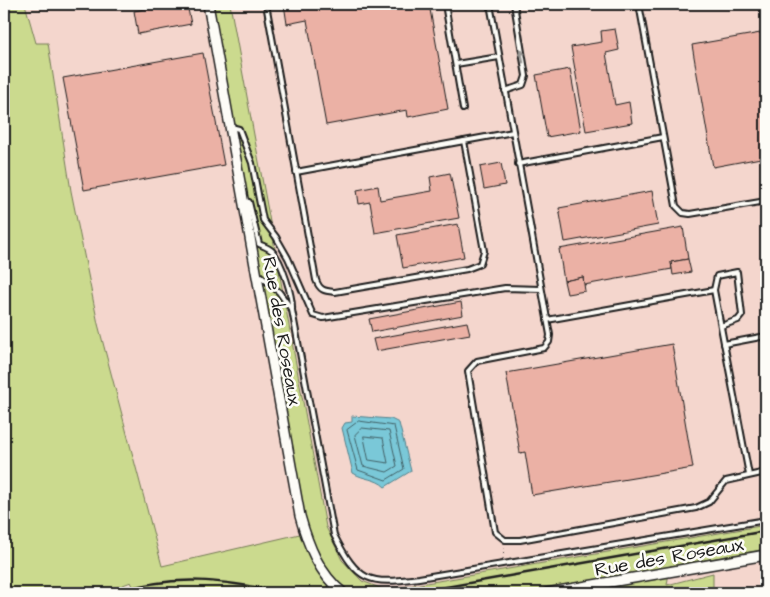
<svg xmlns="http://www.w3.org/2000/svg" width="770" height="597" font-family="'Architects Daughter',sans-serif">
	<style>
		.built { fill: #f4d6cd }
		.green { fill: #cbda8e; stroke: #747b55 }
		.water { fill: #7ac8d8; stroke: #54838d }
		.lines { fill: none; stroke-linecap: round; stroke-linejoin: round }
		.shore { stroke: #426167; stroke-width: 1 }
		.building { fill: #ebb1a5; stroke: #1c1c1c }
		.service-casing { stroke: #1c1c1c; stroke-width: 8 }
		.tertiary-casing { stroke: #1c1c1c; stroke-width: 12 }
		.path { stroke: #1c1c1c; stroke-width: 1; stroke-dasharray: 1 4; stroke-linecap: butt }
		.service { stroke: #fdfcf7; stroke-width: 4 }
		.tertiary { stroke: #fdfcf7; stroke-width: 9 }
		.rail { stroke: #1c1c1c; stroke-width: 2.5 }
		.oneway { fill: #989794 }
		.labels { text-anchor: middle; stroke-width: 5; stroke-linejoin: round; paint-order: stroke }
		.street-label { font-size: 19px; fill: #1c1c1c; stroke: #fdfcf7 }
	</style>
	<rect width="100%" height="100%" fill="#f8e6de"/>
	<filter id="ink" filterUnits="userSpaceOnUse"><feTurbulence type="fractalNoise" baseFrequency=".02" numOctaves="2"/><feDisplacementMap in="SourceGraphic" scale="10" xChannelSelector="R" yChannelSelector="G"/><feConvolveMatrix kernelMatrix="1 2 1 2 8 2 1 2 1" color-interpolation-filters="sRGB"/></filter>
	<g filter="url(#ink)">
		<!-- built -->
		<path class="built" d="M25,4H766V593H209L162,566L98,324L71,191L48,43H36Z"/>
		<!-- green -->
		<path class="green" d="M4,4H25L36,43H48L71,191L98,324L162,566L304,533L209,4H230L326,527L342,560L362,581L385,590L766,525V549L670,566L667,585L713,573V593H353L356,589L339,590L338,593H126L135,590L131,582L102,593H4Z"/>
		<!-- water -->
		<path class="water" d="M352,416L391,419L399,423L411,471L385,487C376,478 364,480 353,473L342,428L345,423L352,422Z"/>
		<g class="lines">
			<!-- shore -->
			<g class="shore">
				<path d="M359,421L394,426L404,469L386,480L358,470L347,430Z"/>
				<path d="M362,428L389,431L397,466L387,472L363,466L355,435Z"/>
				<path d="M364,436L383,438L388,463L369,460Z"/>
			</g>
		</g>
		<!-- building -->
		<g class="building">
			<path d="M172,4H187L191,24L138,34L134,11Z"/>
			<path d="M284,4H429L448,109L408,117L407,110L326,125L307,20L287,24Z"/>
			<path d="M615,29L619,50L606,53L615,105L629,102L632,123L586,131L571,47L602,42L601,31Z"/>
			<path d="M766,32V157L713,167L692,45Z"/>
			<path d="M203,53L224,165L84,190L63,78Z"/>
			<path d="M570,69L581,131L547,137L536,75Z"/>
			<path d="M501,163L505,185L484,189L480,167Z"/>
			<path d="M450,173L459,218L375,233L370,202L359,204L357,190L378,186L380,200L432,191L430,177Z"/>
			<path d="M652,191L658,225L565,242L559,208Z"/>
			<path d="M458,224L464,257L403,268L397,235Z"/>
			<path d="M683,227L688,259L671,262L672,269L584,285L583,277L564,281L559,249Z"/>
			<path d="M688,259L691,272L673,275L671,262Z"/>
			<path d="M583,277L585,291L567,294L564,281Z"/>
			<path d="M461,302L463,315L372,332L369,319Z"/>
			<path d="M467,322L470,334L376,351L373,339Z"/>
			<path d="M672,344L693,468L532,495L525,452L520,453L506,373Z"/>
		</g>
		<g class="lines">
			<!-- service casing -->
			<g class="service-casing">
				<g id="service">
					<path d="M266,4L316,280C320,291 325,291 335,292L467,269L480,264L484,251L464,141"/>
					<path d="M445,4L463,109"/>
					<path d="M490,4L550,335L549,342L544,348L477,361L468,371L495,532L505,540H520L696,508L709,502L726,481L766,472"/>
					<path d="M639,4L676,206L683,213L690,214L766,201"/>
					<path d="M456,64L499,57"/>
					<path d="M505,91L523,85L526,76L514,4"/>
					<path d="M231,127L239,129L252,163L263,220L276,237L288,258L313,315L323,318L505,288L541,289"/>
					<path d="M518,164L663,137"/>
					<path d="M296,172L513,132"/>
					<path d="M244,201L249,202L259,244C263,246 269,248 272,251C282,261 293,297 292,310"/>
					<path d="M257,273L279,292L292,310L334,535C358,582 368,585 419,578L766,520"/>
					<path d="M547,320L714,290"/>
					<path d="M721,326L738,320L742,315L737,272L717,276L714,290L749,475"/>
					<path d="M724,344L766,336"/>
				</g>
			</g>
			<!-- tertiary casing -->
			<g class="tertiary-casing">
				<g id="tertiary">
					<path d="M208,4L300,516C308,545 319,574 343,593"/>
					<path d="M547,593L766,555"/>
				</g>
			</g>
			<!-- path -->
			<g class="path">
				<path d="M503,559L504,545"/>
				<path d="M205,593L224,590L245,593"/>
			</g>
			<!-- service -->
			<use href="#service" class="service"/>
			<!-- tertiary -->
			<use href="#tertiary" class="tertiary"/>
			<!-- rail -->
			<g class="rail">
				<path d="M113,593C176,573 223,580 286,593"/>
				<path d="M412,593L766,531"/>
			</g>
		</g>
		<!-- one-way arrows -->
		<defs><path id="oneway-solid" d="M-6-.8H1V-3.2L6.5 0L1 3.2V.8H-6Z" transform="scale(1.25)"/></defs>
		<use class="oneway" href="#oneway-solid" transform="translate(522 56) rotate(-100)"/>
	</g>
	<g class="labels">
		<!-- street labels -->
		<g class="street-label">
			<text transform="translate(283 331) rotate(80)" y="7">Rue des Roseaux</text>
			<text transform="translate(669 556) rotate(-10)" y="7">Rue des Roseaux</text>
		</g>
	</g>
	<!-- margin -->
	<rect width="770" height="597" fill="none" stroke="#fdfcf7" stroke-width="20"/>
	<rect x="10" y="10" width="750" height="577" fill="none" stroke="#1c1c1c" stroke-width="2" filter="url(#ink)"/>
</svg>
